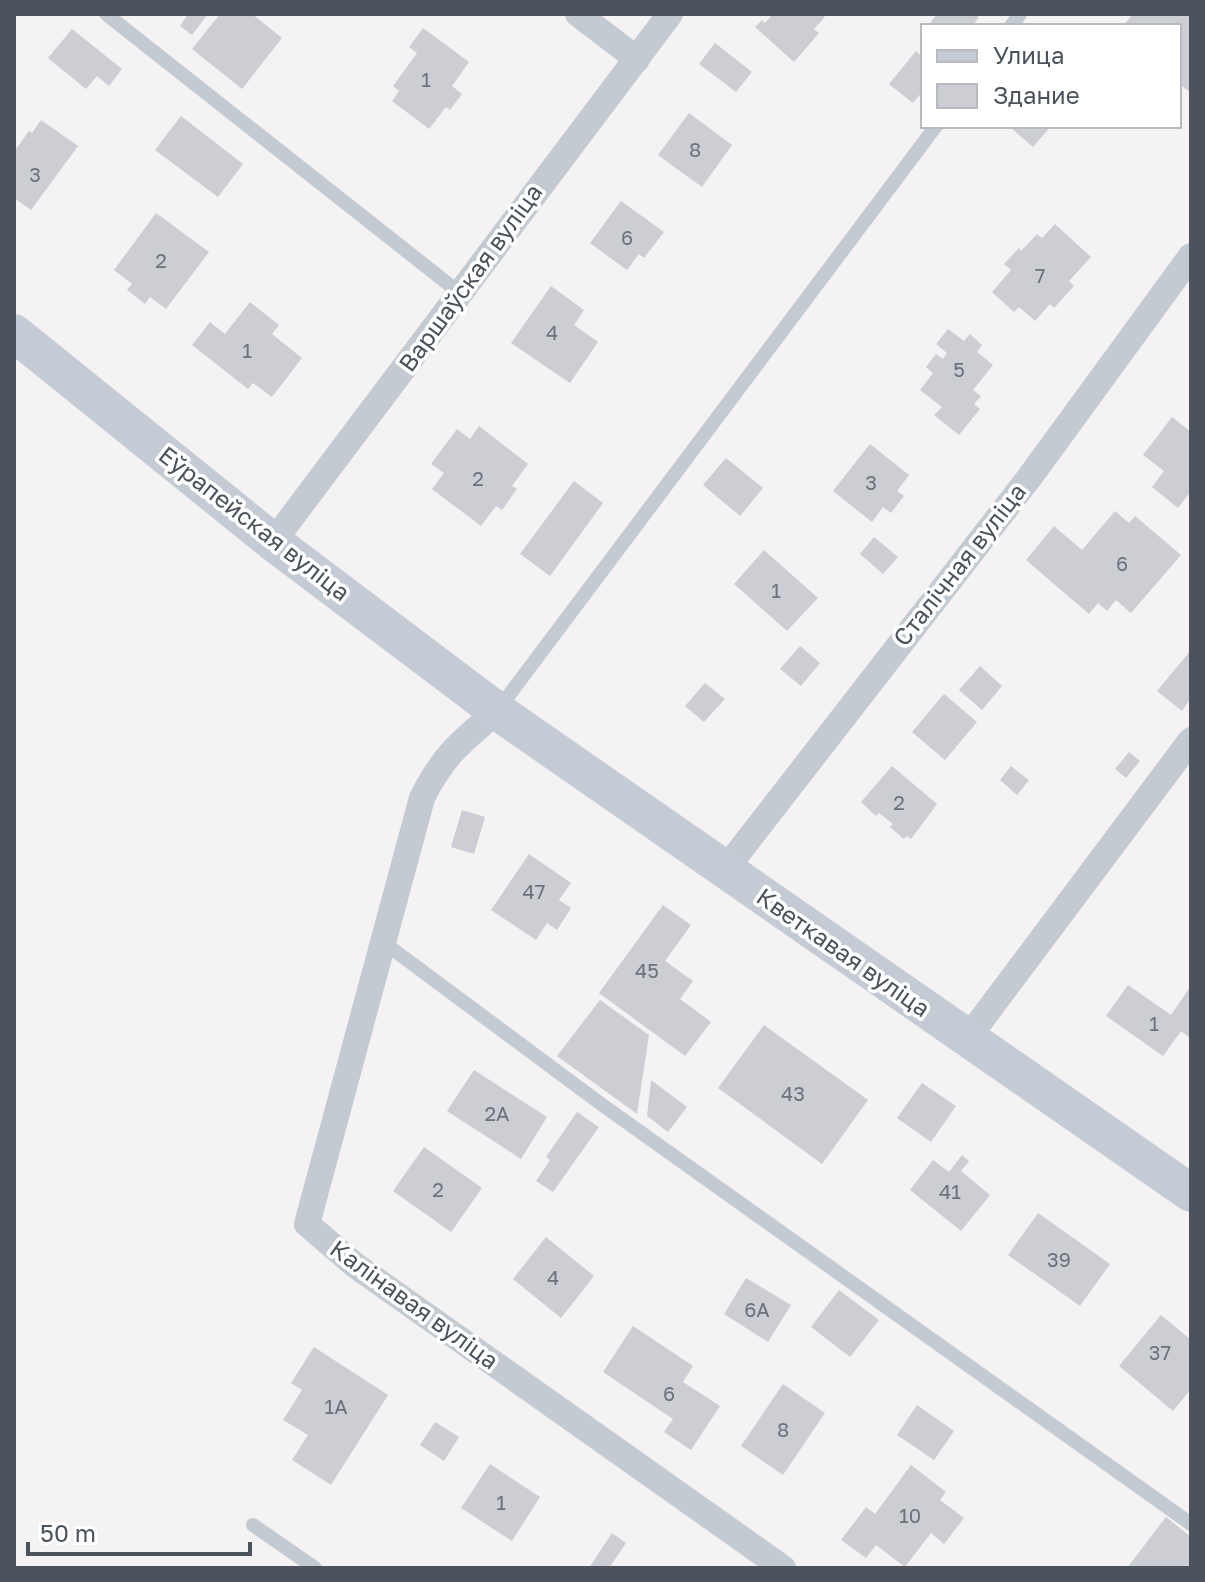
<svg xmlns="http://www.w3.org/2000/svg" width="1205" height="1582" font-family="'Golos Text',sans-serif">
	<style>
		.building { fill: #cdced3 }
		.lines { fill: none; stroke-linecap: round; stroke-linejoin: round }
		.lane { stroke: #c4cad1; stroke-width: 14 }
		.street { stroke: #c4cad1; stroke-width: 26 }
		.secondary { stroke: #c5cbd5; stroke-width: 38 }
		.labels { text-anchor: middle; stroke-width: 7; stroke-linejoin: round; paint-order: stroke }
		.number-label { font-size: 20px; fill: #6c727a }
		.street-label { font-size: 24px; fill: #4c535d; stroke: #fff }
	</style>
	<rect width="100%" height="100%" fill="#f4f2f2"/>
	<!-- building -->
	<g class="building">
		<path d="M188,14H208L192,35L180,26Z"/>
		<path d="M220,14H252L282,38L242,89L192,49Z"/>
		<path d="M773,14H821L825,17L814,29L819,33L794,62L755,27L762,20L765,23Z"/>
		<path d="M937,14H974L979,17L972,26H928Z"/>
		<path d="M1133,14H1191V88L1189,91L1179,84V26H1123Z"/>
		<path d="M423,28L469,62L452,86L462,94L450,110L446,107L429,129L392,101L399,91L393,86L417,53L409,47Z"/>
		<path d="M72,29L122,69L109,86L97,76L86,89L48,58Z"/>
		<path d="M715,43L752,72L736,92L699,64Z"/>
		<path d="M916,51L923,57V91L913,103L889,84Z"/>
		<path d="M689,113L732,145L702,187L658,155Z"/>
		<path d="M181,116L243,164L218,197L155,150Z"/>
		<path d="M41,120L78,146L31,210L14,198V152L29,131L32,133Z"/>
		<path d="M1009,126H1051L1033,147Z"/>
		<path d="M621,201L664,232L644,258L639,254L627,270L590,243Z"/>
		<path d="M156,213L209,252L166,309L150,297L145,304L127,290L132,284L114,270Z"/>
		<path d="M1055,224L1091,257L1069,281L1074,286L1054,308L1050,304L1035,321L1019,307L1014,312L992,292L1011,270L1004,264L1019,248L1021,251L1037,234L1042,238Z"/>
		<path d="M551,286L584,310L574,325L598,342L570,383L511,343Z"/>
		<path d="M250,302L279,325L272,334L302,358L272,397L253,383L248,389L192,345L210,322L225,334Z"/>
		<path d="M948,329L964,341L970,334L982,345L977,352L993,365L973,390L981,396L974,404L980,409L959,435L934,415L942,407L920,390L933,373L926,367L936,354L943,359L947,353L936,344Z"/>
		<path d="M1172,417L1191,432V491L1178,508L1152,487L1164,471L1143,455Z"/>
		<path d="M479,426L528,464L512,486L517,489L502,510L496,506L481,526L432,489L444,473L431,464L457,429L470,439Z"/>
		<path d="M870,444L909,475L897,491L904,496L891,513L883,507L872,522L833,491Z"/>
		<path d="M726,458L763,488L740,516L703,485Z"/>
		<path d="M574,481L603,503L550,576L520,554Z"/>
		<path d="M1115,511L1129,523L1135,516L1181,555L1131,613L1116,600L1107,611L1098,603L1089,614L1026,560L1054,526L1082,550Z"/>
		<path d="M874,537L898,557L883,574L860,554Z"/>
		<path d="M764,550L818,598L787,631L734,584Z"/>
		<path d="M800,646L820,663L801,686L780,669Z"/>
		<path d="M1191,650V698L1182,711L1157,691Z"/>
		<path d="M980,666L1002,686L982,710L959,690Z"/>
		<path d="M705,683L725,699L704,722L685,706Z"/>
		<path d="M944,694L977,722L945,760L912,732Z"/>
		<path d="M1129,752L1140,761L1126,778L1115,769Z"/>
		<path d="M892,766L937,804L911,839L907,836L904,839L890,827L893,824L879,813L876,816L861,802Z"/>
		<path d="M1011,766L1029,780L1017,795L1000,780Z"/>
		<path d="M462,810L485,817L474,854L451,847Z"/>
		<path d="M529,854L571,883L559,900L571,908L557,930L547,923L536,940L491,910Z"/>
		<path d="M663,905L691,925L665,961L693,981L680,999L711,1022L685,1056L599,993Z"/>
		<path d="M1128,985L1171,1015L1191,986V1039L1181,1031L1163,1056L1106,1016Z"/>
		<path d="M600,1000L649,1035L637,1114L557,1056Z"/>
		<path d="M764,1025L868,1100L822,1164L718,1088Z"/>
		<path d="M474,1070L547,1117L521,1159L447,1111Z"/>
		<path d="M651,1080L687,1107L668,1132L647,1116Z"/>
		<path d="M922,1083L956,1106L931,1142L897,1118Z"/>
		<path d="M577,1112L599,1127L553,1192L536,1181L550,1160L546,1157Z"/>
		<path d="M424,1147L482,1188L451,1232L393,1191Z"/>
		<path d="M962,1155L969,1161L961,1171L990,1195L961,1231L910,1190L933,1160L949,1172Z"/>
		<path d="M1038,1213L1110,1264L1080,1306L1008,1255Z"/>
		<path d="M546,1237L594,1276L561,1318L513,1279Z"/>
		<path d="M746,1278L791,1305L768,1342L724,1314Z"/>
		<path d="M839,1290L879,1320L850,1357L811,1327Z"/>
		<path d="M1161,1315L1191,1340V1389L1173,1411L1119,1366Z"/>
		<path d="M633,1326L693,1366L683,1382L720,1406L691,1450L664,1432L673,1419L603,1372Z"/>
		<path d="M314,1347L388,1395L331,1485L292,1460L308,1435L283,1420L302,1390L291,1383Z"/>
		<path d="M783,1384L825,1413L783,1475L741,1446Z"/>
		<path d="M917,1405L954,1431L934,1460L897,1435Z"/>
		<path d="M435,1422L459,1437L444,1461L420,1445Z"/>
		<path d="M490,1464L540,1497L512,1541L461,1508Z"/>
		<path d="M911,1465L946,1492L940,1500L964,1518L944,1544L931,1533L905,1567L876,1545L866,1558L841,1540L866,1507L875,1514Z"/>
		<path d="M1166,1517L1191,1537V1568H1127Z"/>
		<path d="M612,1533L626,1543L609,1568H589Z"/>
	</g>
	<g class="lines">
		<!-- lane -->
		<g class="lane">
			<path d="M106,14L461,294"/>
			<path d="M1011,26L1020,14"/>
			<path d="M497,711L936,126"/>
			<path d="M383,942L601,1104L1191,1524"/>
			<path d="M253,1525L315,1568"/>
		</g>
		<!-- street -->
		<g class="street">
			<path d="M578,14L637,59"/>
			<path d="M273,542L670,14"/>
			<path d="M497,711C461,742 444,754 422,798L307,1224L356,1266L783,1568"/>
			<path d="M724,871L1029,478L1191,256"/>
			<path d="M967,1039L1191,740"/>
		</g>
		<!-- secondary -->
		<path class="secondary" d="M14,333L273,542L497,711L1191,1193"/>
	</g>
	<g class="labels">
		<!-- number labels -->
		<g class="number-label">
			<text x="426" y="87">1</text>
			<text x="695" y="157">8</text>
			<text x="35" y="182">3</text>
			<text x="627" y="245">6</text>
			<text x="161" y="268">2</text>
			<text x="1040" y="283">7</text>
			<text x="552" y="340">4</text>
			<text x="247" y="358">1</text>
			<text x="959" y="377">5</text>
			<text x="478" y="486">2</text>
			<text x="871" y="490">3</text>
			<text x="1122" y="571">6</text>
			<text x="776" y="598">1</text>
			<text x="899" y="810">2</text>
			<text x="534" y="899">47</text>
			<text x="647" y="978">45</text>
			<text x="1154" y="1031">1</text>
			<text x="793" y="1101">43</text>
			<text x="497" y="1121">2А</text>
			<text x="438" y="1197">2</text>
			<text x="950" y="1199">41</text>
			<text x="1059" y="1267">39</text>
			<text x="553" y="1285">4</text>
			<text x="757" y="1317">6А</text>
			<text x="1160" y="1360">37</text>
			<text x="669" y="1401">6</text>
			<text x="336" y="1414">1А</text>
			<text x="783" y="1437">8</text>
			<text x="501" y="1510">1</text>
			<text x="910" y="1523">10</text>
		</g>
		<!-- street labels -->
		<g class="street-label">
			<text transform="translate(471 278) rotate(-54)" y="8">Варшаўская вуліца</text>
			<text transform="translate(254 524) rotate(38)" y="8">Еўрапейская вуліца</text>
			<text transform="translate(960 565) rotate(-52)" y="8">Сталічная вуліца</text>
			<text transform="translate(843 953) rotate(35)" y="8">Кветкавая вуліца</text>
			<text transform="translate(414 1305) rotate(36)" y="8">Калінавая вуліца</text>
		</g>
	</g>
	<!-- border -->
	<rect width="1205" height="1582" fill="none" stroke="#4c535d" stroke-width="32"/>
	<!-- legend -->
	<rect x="921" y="24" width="260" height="104" fill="#ffffff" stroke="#b7babe" stroke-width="2"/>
	<rect x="937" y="50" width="40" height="12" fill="#c5cbd5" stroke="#b7babe" stroke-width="2"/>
	<text x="993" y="64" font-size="24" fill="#4c535d">Улица</text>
	<rect x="937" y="84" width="40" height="24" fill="#cdced3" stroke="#b7babe" stroke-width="2"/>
	<text x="993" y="104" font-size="24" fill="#4c535d">Здание</text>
	<!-- scale -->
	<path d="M28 1542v12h222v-12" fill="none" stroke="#4c535d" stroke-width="4"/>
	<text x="40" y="1542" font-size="24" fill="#4c535d" stroke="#ffffff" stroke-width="6" paint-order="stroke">50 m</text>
</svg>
